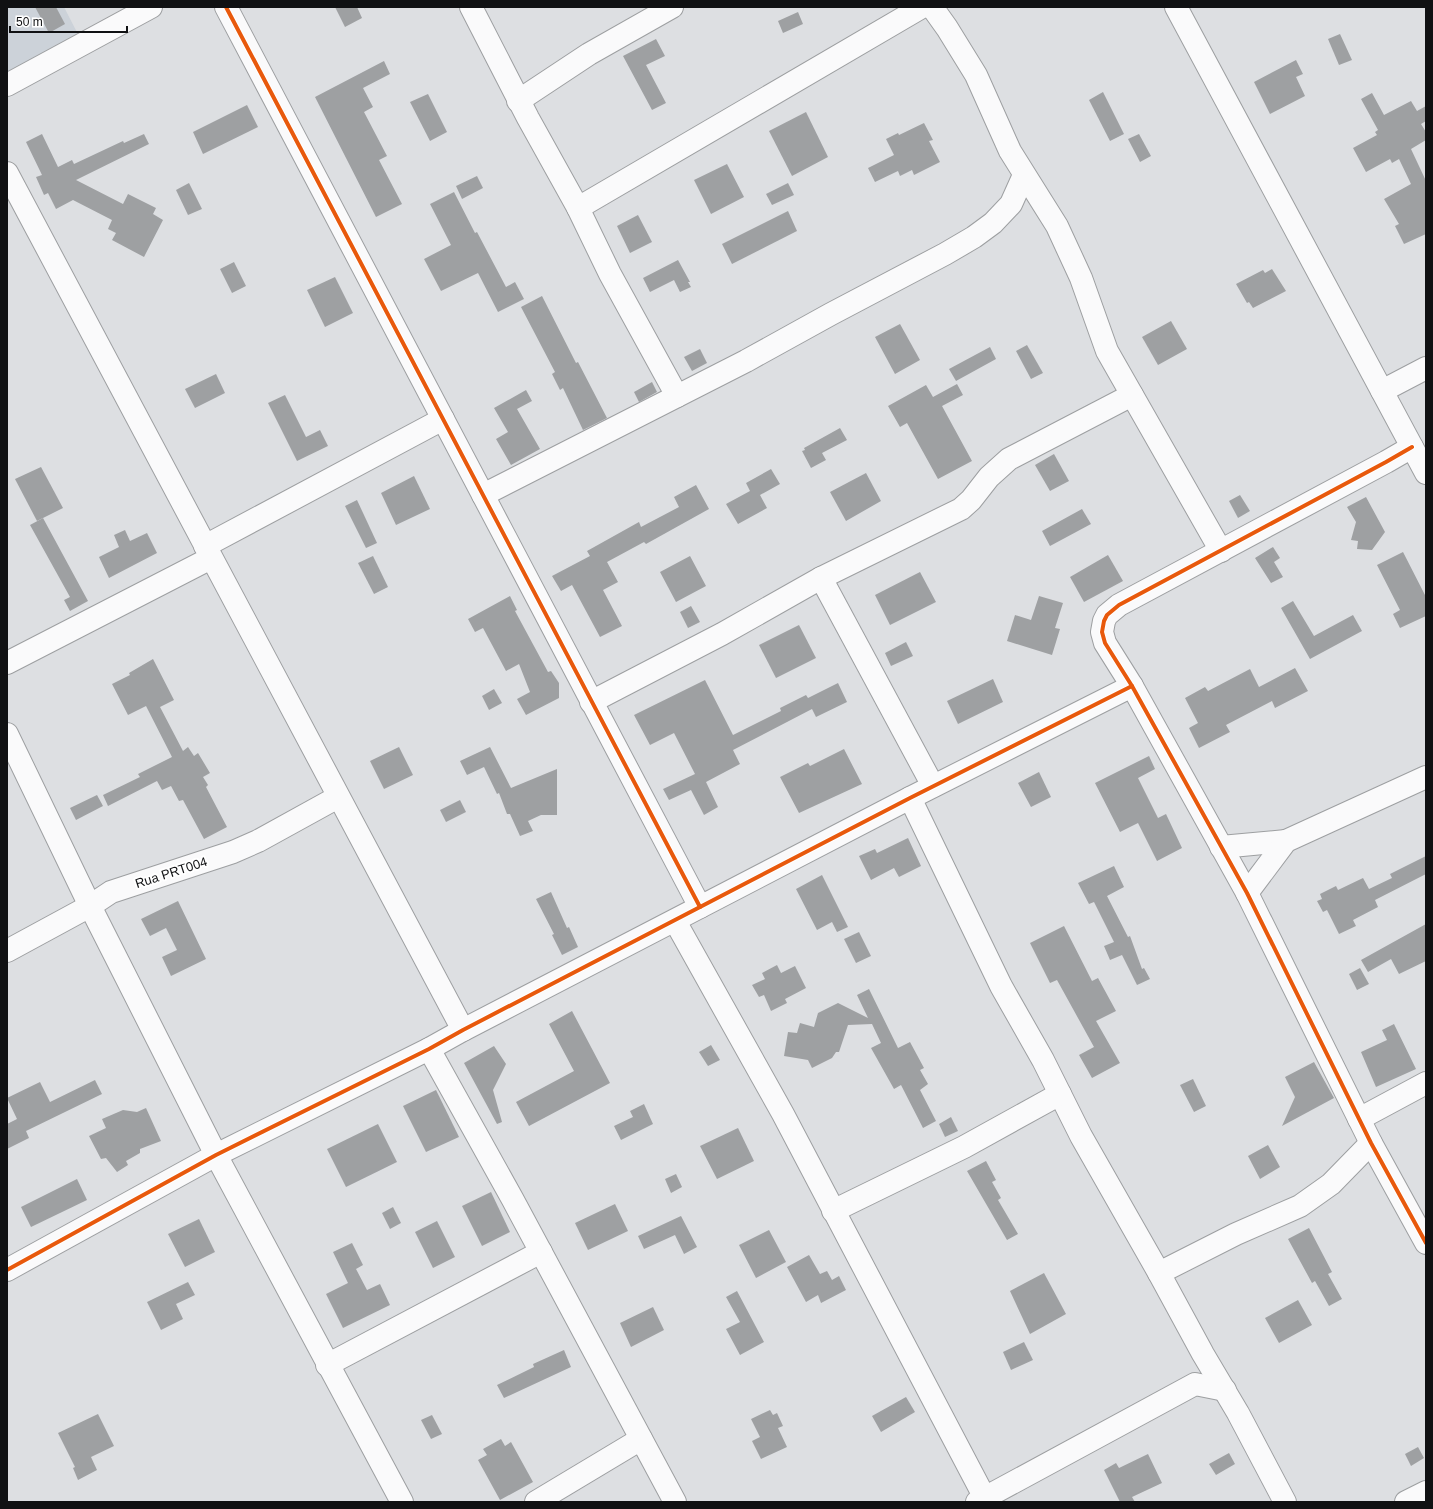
<svg xmlns="http://www.w3.org/2000/svg" width="1433" height="1509" font-family="Arial,sans-serif">
	<style>
		.built { fill: #ccd2d9 }
		.building { fill: #9ea0a2 }
		.lines { fill: none; stroke-linecap: round; stroke-linejoin: round }
		.minor-casing { stroke: #9d9fa1; stroke-width: 24 }
		.minor { stroke: #fafafb; stroke-width: 22 }
		.cycleway-casing { stroke: #fff; stroke-width: 6 }
		.cycleway { stroke: #e8590c; stroke-width: 4 }
		.labels { text-anchor: middle; stroke-width: 4; stroke-linejoin: round; paint-order: stroke }
		.street-label { font-size: 13px; fill: #101113; stroke: #fff }
	</style>
	<rect width="100%" height="100%" fill="#dddfe2"/>
	<!-- built -->
	<path class="built" d="M7,7H64L83,44L7,79Z"/>
	<!-- building -->
	<g class="building">
		<path d="M35,7H56L65,24L49,33Z"/>
		<path d="M335,7H357L362,18L345,27Z"/>
		<path d="M798,12L803,24L783,33L778,21Z"/>
		<path d="M1340,34L1352,60L1339,65L1328,39Z"/>
		<path d="M656,39L665,56L646,65L666,103L652,110L623,56Z"/>
		<path d="M1296,60L1303,74L1296,77L1305,96L1270,114L1254,82Z"/>
		<path d="M384,61L390,74L363,88L373,107L364,112L387,156L379,160L402,204L376,217L315,97Z"/>
		<path d="M1103,92L1124,134L1110,141L1089,100Z"/>
		<path d="M1372,93L1384,115L1411,101L1417,111L1426,106V121L1421,124L1426,132V140L1411,149L1426,181V234L1404,244L1395,226L1399,224L1384,199L1411,184L1399,159L1392,163L1390,159L1366,172L1353,148L1377,135L1375,132L1378,130L1361,99Z"/>
		<path d="M428,94L447,132L430,141L410,102Z"/>
		<path d="M247,105L258,127L203,154L193,132Z"/>
		<path d="M806,112L828,157L792,176L769,131Z"/>
		<path d="M924,123L933,140L929,141L940,162L914,175L912,170L900,176L898,171L875,182L868,168L894,155L886,139L898,133L899,135Z"/>
		<path d="M42,134L58,167L72,160L74,164L123,141L124,143L144,134L149,144L76,180L123,204L128,194L156,208L153,214L163,220L144,257L112,240L116,233L108,229L112,220L73,200L56,209L48,193L44,195L36,177L42,175L26,142Z"/>
		<path d="M1139,134L1151,156L1140,162L1128,139Z"/>
		<path d="M727,164L744,197L711,214L694,180Z"/>
		<path d="M477,176L483,188L462,199L456,186Z"/>
		<path d="M189,183L202,209L188,215L176,190Z"/>
		<path d="M788,183L794,195L772,205L766,194Z"/>
		<path d="M454,192L475,233L477,232L506,287L515,282L524,299L498,312L478,273L441,291L424,259L451,245L430,204Z"/>
		<path d="M788,211L797,231L732,264L722,244Z"/>
		<path d="M638,215L652,242L630,253L617,226Z"/>
		<path d="M678,260L690,282H688L691,287L680,292L674,280L650,292L643,278Z"/>
		<path d="M234,262L246,286L232,293L220,269Z"/>
		<path d="M1272,269L1286,291L1253,308L1249,302L1247,303L1236,284L1263,270L1265,273Z"/>
		<path d="M335,277L353,313L325,327L307,290Z"/>
		<path d="M542,296L576,363L578,362L607,418L583,430L563,388L560,390L552,374L555,372L521,307Z"/>
		<path d="M1171,321L1187,349L1158,365L1142,337Z"/>
		<path d="M900,324L920,360L895,374L875,337Z"/>
		<path d="M1027,345L1043,373L1031,379L1016,351Z"/>
		<path d="M990,347L996,359L956,381L949,369Z"/>
		<path d="M700,349L707,363L692,371L684,357Z"/>
		<path d="M216,374L225,393L195,408L185,389Z"/>
		<path d="M652,382L657,392L639,402L634,392Z"/>
		<path d="M957,384L963,395L942,406L972,461L938,479L907,423L900,427L888,406L926,385L933,397Z"/>
		<path d="M526,390L532,401L517,409L540,449L511,465L496,439L508,432L494,408Z"/>
		<path d="M285,395L306,437L320,430L328,446L297,461L268,403Z"/>
		<path d="M840,428L847,440L822,453L826,460L811,468L802,451L805,450L804,448Z"/>
		<path d="M1054,454L1069,481L1050,491L1035,465Z"/>
		<path d="M41,467L63,508L37,521L15,479Z"/>
		<path d="M771,469L780,484L760,495L767,508L738,524L726,504L750,491L746,483Z"/>
		<path d="M866,473L881,501L846,521L830,492Z"/>
		<path d="M414,476L430,509L396,525L381,493Z"/>
		<path d="M696,485L709,509L646,544L644,542L607,562L618,582L603,590L622,626L600,637L572,585L561,591L552,576L590,556L587,551L639,522L641,527L679,507L674,497Z"/>
		<path d="M1240,495L1250,511L1238,518L1229,501Z"/>
		<path d="M1366,497L1385,532L1372,550L1357,549L1358,541L1351,540L1356,522L1347,507Z"/>
		<path d="M357,500L377,543L366,548L345,506Z"/>
		<path d="M1082,509L1091,524L1050,546L1042,531Z"/>
		<path d="M43,518L88,601L70,611L64,600L70,597L30,525Z"/>
		<path d="M125,530L130,541L147,533L157,553L109,578L99,557L119,547L114,535Z"/>
		<path d="M1273,547L1280,558L1274,562L1283,577L1271,583L1255,558Z"/>
		<path d="M1403,552L1426,597V616L1400,628L1393,614L1400,610L1377,565Z"/>
		<path d="M1108,555L1123,581L1084,602L1070,577Z"/>
		<path d="M373,556L388,587L374,594L358,563Z"/>
		<path d="M690,556L706,586L676,602L660,572Z"/>
		<path d="M920,572L936,602L890,625L875,595Z"/>
		<path d="M510,596L517,610L515,611L548,672L551,671L559,683V698L526,715L517,699L530,692L519,664L506,671L483,628L475,632L468,619Z"/>
		<path d="M1039,596L1063,603L1055,628L1060,629L1052,655L1007,641L1015,615L1031,620Z"/>
		<path d="M1293,601L1314,636L1353,615L1362,631L1310,659L1281,608Z"/>
		<path d="M691,606L700,622L688,628L680,612Z"/>
		<path d="M799,625L816,658L776,678L759,645Z"/>
		<path d="M906,642L913,656L891,666L885,653Z"/>
		<path d="M153,659L174,700L160,707L183,751L188,747L194,756L198,753L210,773L203,777L208,785L206,787L227,827L204,839L183,800L179,801L171,786L162,790L157,781L108,806L103,795L140,777L138,774L172,757L146,706L128,715L112,684L130,675L129,673Z"/>
		<path d="M1295,668L1308,691L1275,708L1272,701L1226,725L1230,732L1199,748L1189,728L1198,723L1185,698L1205,687L1208,691L1250,669L1259,687Z"/>
		<path d="M993,679L1003,702L958,724L947,701Z"/>
		<path d="M705,680L733,735L781,711L780,708L806,695L808,698L838,683L847,702L816,717L812,709L733,750L740,764L706,782L718,807L704,815L691,790L669,800L663,789L695,774L674,733L650,745L634,715Z"/>
		<path d="M494,689L502,703L489,710L482,696Z"/>
		<path d="M399,747L413,775L384,789L370,761Z"/>
		<path d="M490,747L511,788L557,769V815H541L528,821L533,831L520,836L510,814H507L499,793L497,794L484,767L467,775L460,761Z"/>
		<path d="M844,749L862,784L799,813L780,777L808,763L810,766Z"/>
		<path d="M1149,756L1155,769L1138,778L1158,818L1166,814L1182,848L1157,861L1138,823L1120,832L1095,783Z"/>
		<path d="M1039,772L1051,797L1031,807L1018,783Z"/>
		<path d="M97,795L103,806L76,820L70,808Z"/>
		<path d="M460,800L466,812L446,822L440,810Z"/>
		<path d="M908,838L921,866L899,877L894,868L871,880L859,856L875,849L877,853Z"/>
		<path d="M1426,856V874L1375,900L1378,907L1353,920L1356,926L1339,934L1327,910L1323,912L1317,901L1322,899L1320,894L1336,886L1338,890L1363,878L1369,889L1392,878L1390,874Z"/>
		<path d="M1114,866L1124,887L1107,896L1128,937L1130,936L1142,969L1144,968L1150,979L1137,985L1122,955L1110,960L1104,946L1114,942L1094,902L1089,904L1078,883Z"/>
		<path d="M822,875L848,927L837,932L832,922L817,930L796,889Z"/>
		<path d="M551,892L567,928L569,927L578,947L562,955L552,935L554,934L536,899Z"/>
		<path d="M178,901L206,959L171,976L162,957L177,950L166,928L150,936L141,919Z"/>
		<path d="M1426,924V961L1399,974L1391,959L1368,972L1361,960Z"/>
		<path d="M1064,926L1092,981L1098,978L1116,1011L1096,1021L1120,1063L1092,1078L1079,1055L1094,1047L1057,980L1050,983L1030,943Z"/>
		<path d="M859,932L871,956L856,963L844,939Z"/>
		<path d="M777,965L781,973L795,966L806,988L785,999L787,1003L771,1011L764,995L759,997L752,985L765,979L762,973Z"/>
		<path d="M1360,968L1369,984L1357,990L1349,974Z"/>
		<path d="M869,989L898,1048L910,1042L924,1068L920,1070L928,1084L920,1090L936,1121L923,1128L901,1085L894,1089L871,1048L881,1043L872,1024L848,1025L839,1052H836L832,1058L812,1068L808,1060L784,1056L788,1032L797,1033L800,1023L814,1027L818,1013L838,1003L868,1018L857,995Z"/>
		<path d="M572,1011L610,1083L529,1126L516,1102L574,1071L549,1024Z"/>
		<path d="M1394,1024L1416,1069L1376,1087L1361,1052L1387,1040L1382,1030Z"/>
		<path d="M711,1045L720,1060L708,1066L699,1052Z"/>
		<path d="M494,1046L506,1064L493,1090L502,1122L497,1124L464,1063Z"/>
		<path d="M1314,1062L1334,1098L1282,1126L1295,1097L1285,1077Z"/>
		<path d="M1193,1079L1206,1106L1194,1112L1180,1085Z"/>
		<path d="M95,1080L102,1094L26,1131L29,1138L7,1149V1124L17,1119L7,1098L40,1082L50,1102Z"/>
		<path d="M436,1090L459,1137L426,1152L403,1106Z"/>
		<path d="M644,1104L653,1124L621,1140L614,1126L633,1117L630,1111Z"/>
		<path d="M146,1108L161,1141L140,1149V1153L126,1161L128,1165L117,1172L106,1158L101,1159L89,1136L106,1128L102,1119L123,1110L137,1112Z"/>
		<path d="M951,1117L958,1131L945,1137L939,1124Z"/>
		<path d="M378,1124L397,1162L346,1187L327,1149Z"/>
		<path d="M738,1128L754,1161L717,1179L700,1146Z"/>
		<path d="M1268,1145L1280,1167L1260,1179L1248,1156Z"/>
		<path d="M986,1161L996,1180L992,1182L1001,1198L998,1200L1018,1234L1007,1240L967,1171Z"/>
		<path d="M676,1174L682,1187L671,1193L665,1179Z"/>
		<path d="M77,1179L87,1200L31,1227L21,1207Z"/>
		<path d="M491,1192L510,1232L482,1246L462,1206Z"/>
		<path d="M615,1204L628,1231L588,1250L575,1223Z"/>
		<path d="M393,1207L401,1223L390,1229L382,1213Z"/>
		<path d="M681,1216L697,1247L684,1254L675,1235L644,1249L638,1236Z"/>
		<path d="M199,1219L215,1252L185,1267L168,1234Z"/>
		<path d="M437,1221L455,1257L433,1268L415,1232Z"/>
		<path d="M1309,1228L1332,1272L1328,1274L1342,1299L1329,1306L1315,1281L1312,1283L1288,1239Z"/>
		<path d="M769,1230L786,1262L756,1278L739,1245Z"/>
		<path d="M352,1243L363,1265L356,1269L367,1290L380,1284L390,1305L343,1328L326,1294L348,1283L333,1252Z"/>
		<path d="M809,1255L820,1274L827,1271L832,1280L839,1276L846,1290L821,1303L818,1295L806,1302L787,1267Z"/>
		<path d="M1044,1273L1066,1314L1030,1334L1010,1291Z"/>
		<path d="M188,1282L195,1295L176,1304L183,1319L161,1330L147,1302Z"/>
		<path d="M737,1291L764,1342L740,1355L726,1329L740,1322L726,1297Z"/>
		<path d="M1298,1300L1312,1325L1279,1343L1265,1318Z"/>
		<path d="M653,1307L664,1330L631,1347L620,1323Z"/>
		<path d="M1024,1342L1033,1360L1011,1370L1003,1352Z"/>
		<path d="M564,1350L571,1367L504,1398L497,1385L534,1367L533,1364Z"/>
		<path d="M906,1397L915,1412L881,1432L872,1416Z"/>
		<path d="M770,1410L773,1415L777,1413L783,1426L778,1428L787,1447L761,1459L752,1441L760,1437L751,1419Z"/>
		<path d="M98,1414L114,1446L91,1457L97,1470L78,1480L73,1468L75,1467L58,1433Z"/>
		<path d="M432,1415L442,1434L431,1439L421,1420Z"/>
		<path d="M501,1439L505,1446L511,1442L533,1482L500,1500L478,1460L487,1455L483,1449Z"/>
		<path d="M1418,1447L1424,1458L1411,1466L1405,1454Z"/>
		<path d="M1229,1453L1235,1464L1216,1475L1209,1464Z"/>
		<path d="M1148,1454L1162,1483L1132,1497L1135,1502H1120L1104,1470L1116,1463L1119,1468Z"/>
	</g>
	<g class="lines">
		<!-- minor casing -->
		<g class="minor-casing">
			<g id="minor">
				<path d="M226,7L700,907"/>
				<path d="M471,7L528,118L578,208L610,274L677,396"/>
				<path d="M932,7L947,28L976,75L1010,151L1057,226L1081,278L1107,351L1221,551"/>
				<path d="M1176,7L1426,473"/>
				<path d="M7,85L151,7"/>
				<path d="M518,101L589,54L672,7"/>
				<path d="M7,173L463,1030"/>
				<path d="M578,208L922,7"/>
				<path d="M1382,391L1426,368"/>
				<path d="M1412,447L1386,462L1119,605L1107,615L1104,621L1102,632L1105,643L1132,686L1247,893L1371,1143L1426,1243"/>
				<path d="M483,495L746,361L831,314L945,254L974,237L993,223L1011,204L1024,175"/>
				<path d="M205,546L443,419"/>
				<path d="M821,578L933,786"/>
				<path d="M7,663L211,558"/>
				<path d="M591,702L722,634L821,578L961,509L971,500L989,477L1009,459L1132,395"/>
				<path d="M7,734L90,906L216,1155L402,1502"/>
				<path d="M910,798L1001,986L1043,1060L1081,1136L1159,1273L1203,1354L1238,1413L1285,1502"/>
				<path d="M1221,847L1286,841"/>
				<path d="M1247,893L1286,841L1426,777"/>
				<path d="M675,921L783,1114L987,1502"/>
				<path d="M7,951L90,906L111,892L233,852L258,841L338,797"/>
				<path d="M429,1049L513,1200L675,1502"/>
				<path d="M1359,1119L1426,1083"/>
				<path d="M833,1211L964,1147L1060,1094"/>
				<path d="M7,1270L216,1155L429,1049L463,1030L910,798L1132,686"/>
				<path d="M1159,1273L1236,1234L1300,1206L1331,1184L1371,1143"/>
				<path d="M327,1365L541,1252"/>
				<path d="M536,1502L641,1439"/>
				<path d="M977,1502L1195,1384L1225,1390"/>
				<path d="M1406,1502L1426,1492"/>
			</g>
		</g>
		<!-- minor -->
		<use href="#minor" class="minor"/>
		<!-- cycleway casing -->
		<g class="cycleway-casing">
			<g id="cycleway">
				<path d="M226,7L700,907"/>
				<path d="M1412,447L1386,462L1119,605L1107,615L1104,621L1102,632L1105,643L1132,686L1247,893L1371,1143L1426,1243"/>
				<path d="M7,1270L216,1155L429,1049L463,1030L910,798L1132,686"/>
			</g>
		</g>
		<!-- cycleway -->
		<use href="#cycleway" class="cycleway"/>
	</g>
	<g class="labels">
		<!-- street labels -->
		<g class="street-label">
			<text transform="translate(171 872) rotate(-18)" y="5">Rua PRT004</text>
		</g>
	</g>
	<!-- border -->
	<rect width="1433" height="1509" fill="none" stroke="#101113" stroke-width="16"/>
	<!-- scale -->
	<path d="M10 26v6h117v-6" fill="none" stroke="#101113" stroke-width="2"/>
	<text x="16" y="26" font-size="12" fill="#101113" stroke="#ffffff" stroke-width="3" paint-order="stroke">50 m</text>
</svg>
